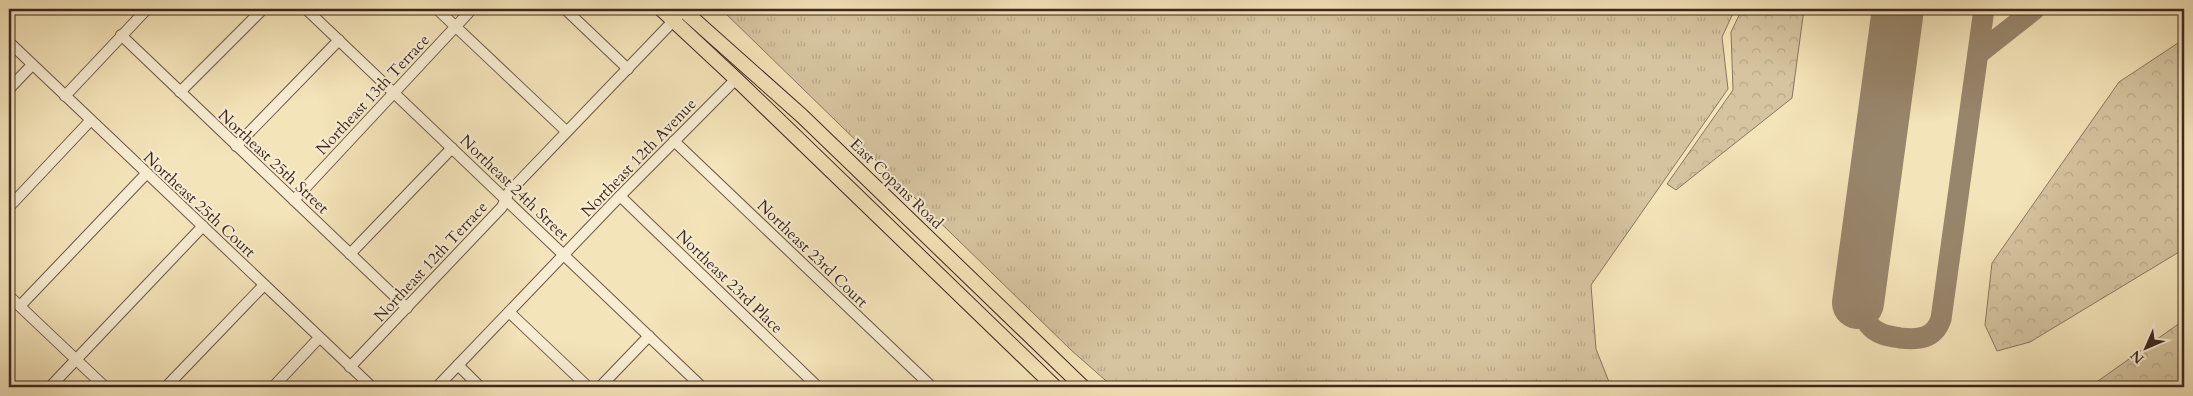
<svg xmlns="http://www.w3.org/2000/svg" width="2193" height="396" font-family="Cardo,serif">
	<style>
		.grass { fill: url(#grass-tufts); stroke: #88765f }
		.forest { fill: url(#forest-crowns); stroke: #88765f }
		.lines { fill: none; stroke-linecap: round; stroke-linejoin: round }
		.taxiway { stroke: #98866c; stroke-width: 21 }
		.runway { stroke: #98866c; stroke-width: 52 }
		.minor-casing { stroke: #6a5646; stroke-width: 12 }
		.major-casing { stroke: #3c271f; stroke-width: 16 }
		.minor { stroke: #f8edd2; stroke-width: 10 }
		.major { stroke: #f4e4b9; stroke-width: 14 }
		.labels { text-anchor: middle; stroke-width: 4; stroke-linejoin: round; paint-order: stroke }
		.street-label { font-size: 16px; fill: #3c271f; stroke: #f8edd2 }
	</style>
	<defs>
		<pattern id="grass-tufts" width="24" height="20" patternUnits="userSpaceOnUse" patternTransform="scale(1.25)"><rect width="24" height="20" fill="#d5c49f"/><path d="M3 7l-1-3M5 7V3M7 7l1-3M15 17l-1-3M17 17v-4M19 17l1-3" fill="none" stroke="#b8a888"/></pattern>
		<pattern id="forest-crowns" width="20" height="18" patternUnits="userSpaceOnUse" patternTransform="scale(1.25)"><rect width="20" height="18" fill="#d5c49f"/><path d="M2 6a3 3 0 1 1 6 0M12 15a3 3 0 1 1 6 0" fill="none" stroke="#b8a888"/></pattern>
	</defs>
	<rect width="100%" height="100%" fill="#f4e4b9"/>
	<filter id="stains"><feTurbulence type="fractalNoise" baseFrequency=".004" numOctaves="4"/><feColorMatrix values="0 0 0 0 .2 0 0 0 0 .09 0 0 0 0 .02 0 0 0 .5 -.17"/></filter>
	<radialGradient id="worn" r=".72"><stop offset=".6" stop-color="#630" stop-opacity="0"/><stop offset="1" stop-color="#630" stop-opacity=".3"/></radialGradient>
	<!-- grass -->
	<path class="grass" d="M721,9H1735L1722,37L1728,89L1591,285L1596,349L1611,387H1113L1071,350Z"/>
	<!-- forest -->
	<g class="forest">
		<path d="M1742,9H1804L1792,98L1676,190L1667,184L1733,90L1731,32Z"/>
		<path d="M2184,39V249L2030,342L1997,351L1985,325L1992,263L2119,82Z"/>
		<path d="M2184,320V387H2089L2091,386Z"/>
	</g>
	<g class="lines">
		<!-- taxiway -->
		<g class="taxiway">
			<path d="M1978,54L2035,9"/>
			<path d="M1858,303C1862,312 1864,320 1871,327C1879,335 1889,336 1900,338C1919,340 1934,339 1941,319L1984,9"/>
		</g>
		<!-- runway -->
		<path class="runway" d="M1858,303L1898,9"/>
		<!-- minor casing -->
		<g class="minor-casing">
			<g id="minor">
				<path d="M306,9L702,387"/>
				<path d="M437,9L566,131"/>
				<path d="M565,9L628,69"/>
				<path d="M121,35L407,308"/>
				<path d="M9,42L372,387"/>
				<path d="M9,89L32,65"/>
				<path d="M180,92L263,9"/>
				<path d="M65,96L147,9"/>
				<path d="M674,141L932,387"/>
				<path d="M236,146L339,40"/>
				<path d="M620,196L818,387"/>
				<path d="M294,200L472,9"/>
				<path d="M9,207L90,121"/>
				<path d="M350,254L452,148"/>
				<path d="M9,296L105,387"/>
				<path d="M20,306L146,174"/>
				<path d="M509,312L588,387"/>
				<path d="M458,365L480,387"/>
				<path d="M350,367L502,207L509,192L678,16"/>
				<path d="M50,387L203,226"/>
				<path d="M166,387L264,285"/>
				<path d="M273,387L319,338"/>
				<path d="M437,387L620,196L736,79"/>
				<path d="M600,387L649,336"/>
			</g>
		</g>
		<!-- major casing -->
		<g class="major-casing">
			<g id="major">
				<path d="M661,9L736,79L1055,387"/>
				<path d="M682,9L802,116L1083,387"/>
			</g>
		</g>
		<!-- minor -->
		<use href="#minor" class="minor"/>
		<!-- major -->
		<use href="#major" class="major"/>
	</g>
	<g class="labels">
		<!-- street labels -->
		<g class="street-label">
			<text transform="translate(372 94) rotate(-47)" y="6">Northeast 13th Terrace</text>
			<text transform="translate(638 157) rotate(-46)" y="6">Northeast 12th Avenue</text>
			<text transform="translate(274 161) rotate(43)" y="6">Northeast 25th Street</text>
			<text transform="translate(897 183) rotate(44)" y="6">East Copans Road</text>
			<text transform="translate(515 187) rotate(44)" y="6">Northeast 24th Street</text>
			<text transform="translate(200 204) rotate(43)" y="6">Northeast 25th Court</text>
			<text transform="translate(813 253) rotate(44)" y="6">Northeast 23rd Court</text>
			<text transform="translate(430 261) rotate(-47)" y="6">Northeast 12th Terrace</text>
			<text transform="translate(730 281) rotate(44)" y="6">Northeast 23rd Place</text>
		</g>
	</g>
	<!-- margin -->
	<rect width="2193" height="396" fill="none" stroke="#f4e4b9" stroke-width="30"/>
	<rect x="10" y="10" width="2173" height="376" fill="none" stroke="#3c271f" stroke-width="2.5"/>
	<rect x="15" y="15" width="2163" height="366" fill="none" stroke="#3c271f"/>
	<!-- north arrow -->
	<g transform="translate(2146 348) rotate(225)" stroke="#f8edd2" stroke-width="4" paint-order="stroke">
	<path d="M0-4L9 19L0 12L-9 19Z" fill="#3c271f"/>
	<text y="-8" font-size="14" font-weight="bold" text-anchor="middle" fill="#3c271f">N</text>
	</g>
	<rect width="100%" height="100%" filter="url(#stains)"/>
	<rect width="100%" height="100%" fill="url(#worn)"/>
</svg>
